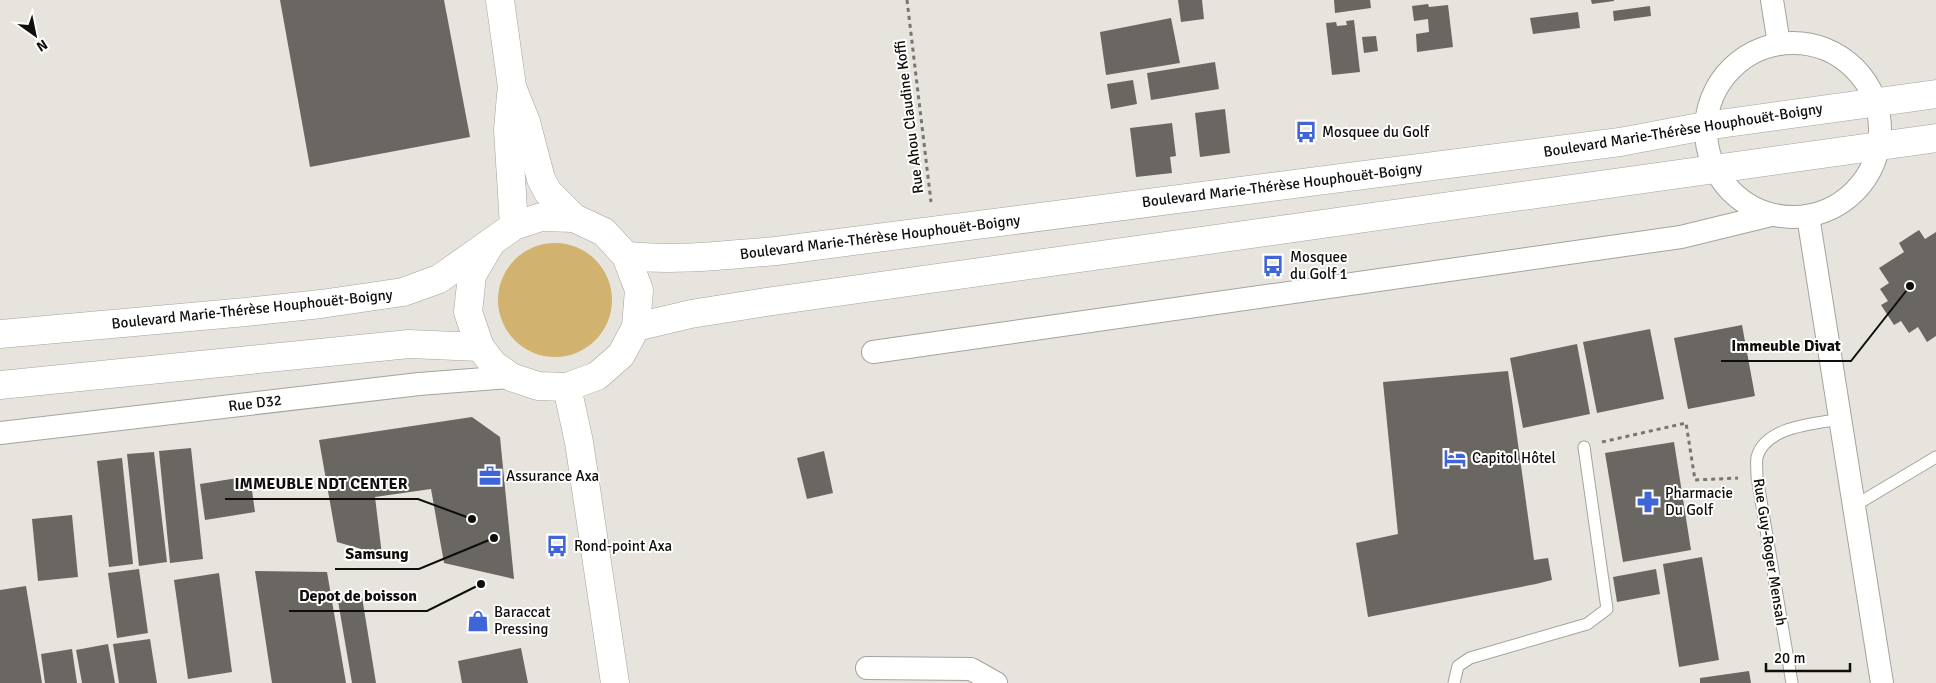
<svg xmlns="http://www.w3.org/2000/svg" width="1936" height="683" font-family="Signika,sans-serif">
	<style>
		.green { fill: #d1b36f }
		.building { fill: #6a6762 }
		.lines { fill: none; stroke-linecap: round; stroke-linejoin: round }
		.service-casing { stroke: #a5a39d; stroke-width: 13 }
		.minor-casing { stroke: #a5a39d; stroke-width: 24 }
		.tertiary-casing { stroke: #a5a39d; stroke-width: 29 }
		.secondary-casing { stroke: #a5a39d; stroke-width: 29 }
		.path { stroke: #787672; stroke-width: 3; stroke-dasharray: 4 4; stroke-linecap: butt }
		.service { stroke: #fff; stroke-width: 11 }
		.minor { stroke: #fff; stroke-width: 22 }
		.tertiary { stroke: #fff; stroke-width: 28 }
		.secondary { stroke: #fff; stroke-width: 28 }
		.labels { text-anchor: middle; stroke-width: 4; stroke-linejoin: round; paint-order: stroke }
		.street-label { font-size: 15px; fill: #0f0e0c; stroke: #fff }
		.poi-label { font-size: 15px; fill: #0f0e0c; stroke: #fff; text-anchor: start }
		.leader { fill: none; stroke: #0f0e0c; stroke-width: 2 }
		.callout-dot { fill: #0f0e0c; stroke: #fff; stroke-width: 2 }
		.callout-label { font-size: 16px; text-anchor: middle; font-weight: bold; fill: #0f0e0c; stroke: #fff; stroke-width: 4; stroke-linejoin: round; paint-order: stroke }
	</style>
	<rect width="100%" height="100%" fill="#e7e4de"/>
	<!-- green -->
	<circle class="green" cx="555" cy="300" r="57"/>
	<!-- building -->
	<g class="building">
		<path d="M280,0H444L470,137L310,167Z"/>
		<path d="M1178,0H1202L1204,19L1181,22Z"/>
		<path d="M1334,0H1370L1371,8L1335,13Z"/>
		<path d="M1591,0H1614V1L1592,4Z"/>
		<path d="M1428,4L1429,7L1448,5L1453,47L1417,52L1416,34L1429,32L1428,19L1414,21L1412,6Z"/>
		<path d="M1650,6L1651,16L1614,21L1613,11Z"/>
		<path d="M1578,12L1580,28L1533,34L1530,18Z"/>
		<path d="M1171,18L1180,63L1106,75L1100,32Z"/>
		<path d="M1354,20L1360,72L1332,75L1326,23L1336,22L1337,26L1347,25L1346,21Z"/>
		<path d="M1376,36L1378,51L1364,53L1362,37Z"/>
		<path d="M1215,62L1219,89L1151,100L1147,73Z"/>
		<path d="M1133,80L1137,104L1111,109L1107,84Z"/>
		<path d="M1225,109L1230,153L1200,157L1195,113Z"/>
		<path d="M1172,123L1176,156L1170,157L1172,173L1136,177L1130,128Z"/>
		<path d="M1919,230L1925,239L1936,232V336L1927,342L1918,327L1909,333L1901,321L1894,325L1881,305L1888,301L1880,289L1889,283L1879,268L1904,252L1899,243Z"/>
		<path d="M1742,325L1755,396L1688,409L1674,338Z"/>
		<path d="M1650,329L1664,399L1597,413L1583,342Z"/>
		<path d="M1577,344L1590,414L1523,428L1510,358Z"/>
		<path d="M1508,371L1534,560L1548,558L1552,580L1536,584L1368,617L1356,543L1398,534L1383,382Z"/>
		<path d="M472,417L500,437L514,579L444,563L431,489L375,497L382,555L337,542L319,440Z"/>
		<path d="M1674,442L1691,550L1623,562L1605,453Z"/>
		<path d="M191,448L203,559L170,563L159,451Z"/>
		<path d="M824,451L833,493L807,499L797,458Z"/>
		<path d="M154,452L167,562L139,566L127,454Z"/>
		<path d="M122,458L133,564L109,567L97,461Z"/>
		<path d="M250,476L255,512L205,520L200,484Z"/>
		<path d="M72,515L78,577L38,581L32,519Z"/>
		<path d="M1702,557L1719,660L1679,667L1663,564Z"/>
		<path d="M139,569L148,633L117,638L108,573Z"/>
		<path d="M1656,569L1660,594L1617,602L1613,577Z"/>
		<path d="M255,571L327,572L346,683H272Z"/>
		<path d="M219,573L232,672L188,679L174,580Z"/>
		<path d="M26,586L42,683H0V590Z"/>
		<path d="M362,597L376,683H352L338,601Z"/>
		<path d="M150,639L157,683H119L113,644Z"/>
		<path d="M108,644L115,683H82L76,650Z"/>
		<path d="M521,648L528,683H462L458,661Z"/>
		<path d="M72,649L77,683H45L41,654Z"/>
		<path d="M1749,671L1751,683H1700V678Z"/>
	</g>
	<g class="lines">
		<!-- service casing -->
		<g class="service-casing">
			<g id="service">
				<path d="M1854,506L1936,457"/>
				<path d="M1454,683L1458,666L1470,658L1587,624L1607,609L1584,447"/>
				<path d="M1792,683L1757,477C1757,471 1756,463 1757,457C1766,426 1814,424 1841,419"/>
			</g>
		</g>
		<!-- minor casing -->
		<g class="minor-casing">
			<g id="minor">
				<path d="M1772,0L1779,44"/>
				<circle cx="1793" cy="130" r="87"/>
				<path d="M1808,216L1882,683"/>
				<path d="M873,352L1681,237L1771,215"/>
				<path d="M0,433L419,384L511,377"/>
				<path d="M867,668L971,669L996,683"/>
			</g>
		</g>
		<!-- tertiary casing -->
		<g class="tertiary-casing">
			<path id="tertiary" d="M567,387L579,442L615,683"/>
		</g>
		<!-- secondary casing -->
		<g class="secondary-casing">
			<g id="secondary">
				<path d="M511,95L508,130L514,226"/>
				<path d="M491,243L472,275L468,312L480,347L493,364L511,377L538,386L567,387L597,376L621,355L636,327L639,290L626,256L604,232L574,218L548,192L541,179L526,122L512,87L500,0"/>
				<path d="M626,256C677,261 726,255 776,251L1620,142L1705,126L1936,94"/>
				<path d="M636,327L691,314L766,302L1936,138"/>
				<path d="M0,334L246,312L321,304L403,292L439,279L514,226L541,217L574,218"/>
				<path d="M0,385L409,344L480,347"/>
			</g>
		</g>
		<!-- path -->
		<g class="path">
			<path d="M907,0L931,202"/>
			<path d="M1602,442L1686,423L1695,480L1738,478"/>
		</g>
		<!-- service -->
		<use href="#service" class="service"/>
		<!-- minor -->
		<use href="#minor" class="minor"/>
		<!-- tertiary -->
		<use href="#tertiary" class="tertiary"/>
		<!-- secondary -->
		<use href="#secondary" class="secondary"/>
	</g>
	<!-- icons -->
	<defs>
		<g id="bus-bare" transform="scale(1.725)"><path d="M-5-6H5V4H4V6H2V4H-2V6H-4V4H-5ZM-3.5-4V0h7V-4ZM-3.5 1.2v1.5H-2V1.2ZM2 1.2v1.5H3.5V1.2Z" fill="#4065d7" stroke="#fff" stroke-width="2.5" paint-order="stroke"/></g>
		<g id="hotel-bare" transform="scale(1.725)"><path d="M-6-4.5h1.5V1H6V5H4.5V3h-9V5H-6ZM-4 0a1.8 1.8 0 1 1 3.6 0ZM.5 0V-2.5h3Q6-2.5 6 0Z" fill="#4065d7" stroke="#fff" stroke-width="2.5" paint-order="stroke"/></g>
		<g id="office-bare" transform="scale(1.725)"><path d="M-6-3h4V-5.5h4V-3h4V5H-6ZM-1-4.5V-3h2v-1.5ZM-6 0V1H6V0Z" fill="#4065d7" stroke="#fff" stroke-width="2.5" paint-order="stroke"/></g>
		<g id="pharmacy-bare" transform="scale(1.725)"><path d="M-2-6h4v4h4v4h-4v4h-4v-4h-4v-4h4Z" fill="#4065d7" stroke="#fff" stroke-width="2.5" paint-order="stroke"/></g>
		<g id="shop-bare" transform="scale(1.725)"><path d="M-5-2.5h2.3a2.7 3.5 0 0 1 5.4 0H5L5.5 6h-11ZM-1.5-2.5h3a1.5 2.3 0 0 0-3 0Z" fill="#4065d7" stroke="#fff" stroke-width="2.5" paint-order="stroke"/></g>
	</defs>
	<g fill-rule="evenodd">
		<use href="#bus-bare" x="1306" y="132"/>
		<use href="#bus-bare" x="1273" y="266"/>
		<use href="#hotel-bare" x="1455" y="458"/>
		<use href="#office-bare" x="490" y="476"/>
		<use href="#pharmacy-bare" x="1648" y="502"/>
		<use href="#bus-bare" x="557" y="546"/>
		<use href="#shop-bare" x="478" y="621"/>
	</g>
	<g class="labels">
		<!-- street labels -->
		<g class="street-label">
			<text transform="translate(909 117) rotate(-97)" y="5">Rue Ahou Claudine Koffi</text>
			<text transform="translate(1683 130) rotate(-9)" y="5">Boulevard Marie-Thérèse Houphouët-Boigny</text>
			<text transform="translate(1282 185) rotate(-7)" y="5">Boulevard Marie-Thérèse Houphouët-Boigny</text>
			<text transform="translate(880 237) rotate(-7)" y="5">Boulevard Marie-Thérèse Houphouët-Boigny</text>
			<text transform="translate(252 309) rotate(-6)" y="5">Boulevard Marie-Thérèse Houphouët-Boigny</text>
			<text transform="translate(255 403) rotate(-7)" y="5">Rue D32</text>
			<text transform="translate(1770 552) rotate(81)" y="5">Rue Guy-Roger Mensah</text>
		</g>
		<!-- poi labels -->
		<g class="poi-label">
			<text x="1322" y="137">Mosquee du Golf</text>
			<text x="1290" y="262">Mosquee<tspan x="1290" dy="17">du Golf 1</tspan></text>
			<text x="1472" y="463">Capitol Hôtel</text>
			<text x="506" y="481">Assurance Axa</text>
			<text x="1665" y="498">Pharmacie<tspan x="1665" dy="17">Du Golf</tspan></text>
			<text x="574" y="551">Rond-point Axa</text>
			<text x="494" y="617">Baraccat<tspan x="494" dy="17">Pressing</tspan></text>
		</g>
	</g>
	<!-- callouts -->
	<path class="leader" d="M1910 286L1851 361H1721M472 519L418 499H225M494 538L419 569H335M481 584L427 611H289"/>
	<g class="callout-dot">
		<circle cx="1910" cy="286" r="5"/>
		<circle cx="472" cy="519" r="5"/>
		<circle cx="494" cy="538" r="5"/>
		<circle cx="481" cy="584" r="5"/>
	</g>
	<g class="callout-label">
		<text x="1786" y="351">Immeuble Divat</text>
		<text x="321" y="489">IMMEUBLE NDT CENTER</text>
		<text x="377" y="559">Samsung</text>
		<text x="358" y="601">Depot de boisson</text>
	</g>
	<!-- north arrow -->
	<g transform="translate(35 35) rotate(147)" stroke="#ffffff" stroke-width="4" paint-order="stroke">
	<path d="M0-4L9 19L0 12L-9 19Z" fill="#0f0e0c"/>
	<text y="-8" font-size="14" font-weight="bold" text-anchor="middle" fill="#0f0e0c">N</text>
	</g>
	<!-- scale -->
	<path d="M1766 663v8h84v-8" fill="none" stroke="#0f0e0c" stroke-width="2.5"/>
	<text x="1774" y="663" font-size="15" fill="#0f0e0c" stroke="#ffffff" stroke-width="4" paint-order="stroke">20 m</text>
</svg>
